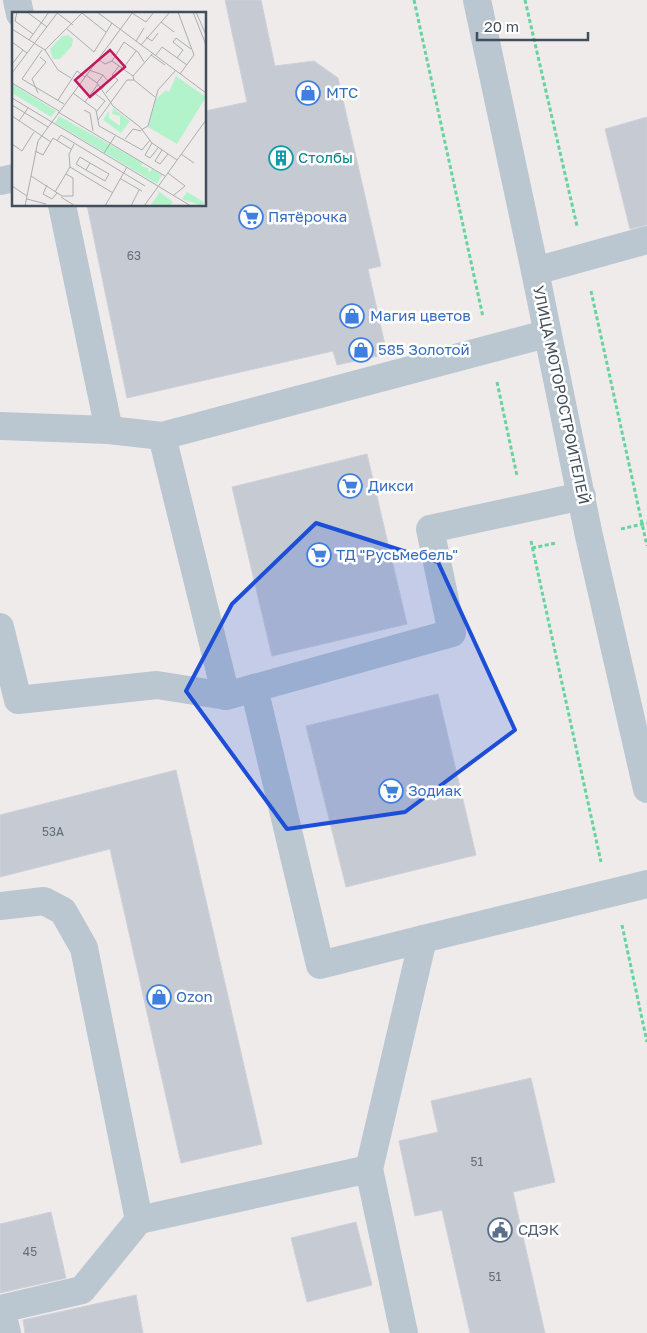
<svg xmlns="http://www.w3.org/2000/svg" width="647" height="1333" font-family="'Golos Text',sans-serif">
	<style>
		.building { fill: #c6cad2; stroke: #ced1d8 }
		.lines { fill: none; stroke-linecap: round; stroke-linejoin: round }
		.path { stroke: #67d49f; stroke-width: 3; stroke-dasharray: 4 2.5; stroke-linecap: butt }
		.minor { stroke: #bac6d0; stroke-width: 28 }
		.marked { fill: #1d4ed8; fill-opacity: 0.2; stroke: #1d4ed8; stroke-width: 4; stroke-linejoin: round }
		.labels { text-anchor: middle; stroke-width: 5; stroke-linejoin: round; paint-order: stroke }
		.number-label { font-size: 12px; fill: #636e79 }
		.shop-label { font-size: 15px; fill: #366cbe; stroke: #fff; text-anchor: start }
		.culture-label { font-size: 15px; fill: #0d838f; stroke: #fff; text-anchor: start }
		.street-label { font-size: 15px; fill: #424f5b; stroke: #fff }
		.service-label { font-size: 15px; fill: #4e5e75; stroke: #fff; text-anchor: start }
		.inset-road { fill: none; stroke: #aaadb1; stroke-width: 1 }
		.view { fill: #c2185b; fill-opacity: 0.15; stroke: #c2185b; stroke-width: 2.5 }
		.inset-edge { fill: none; stroke: #424f5b; stroke-width: 2.5 }
	</style>
	<rect width="100%" height="100%" fill="#efebeb"/>
	<!-- building -->
	<g class="building">
		<path d="M225,0H261L275,66L314,61L338,78L381,266L368,269L387,354L337,365L333,351L127,398L87,205H205V111L247,102Z"/>
		<path d="M647,117V225L630,229L605,129Z"/>
		<path d="M367,454L407,624L272,656L232,487Z"/>
		<path d="M438,694L476,855L346,887L306,726Z"/>
		<path d="M176,770L262,1144L181,1163L110,849L0,877V815Z"/>
		<path d="M531,1078L555,1182L513,1192L545,1333H470L442,1210L415,1216L399,1141L438,1132L431,1101Z"/>
		<path d="M51,1212L66,1278L0,1293V1224Z"/>
		<path d="M356,1222L372,1285L307,1302L291,1238Z"/>
		<path d="M136,1295L143,1333H25L23,1320Z"/>
	</g>
	<g class="lines">
		<!-- path -->
		<g class="path">
			<path d="M414,0L483,317"/>
			<path d="M525,0L577,226"/>
			<path d="M591,291L647,546"/>
			<path d="M497,382L517,476"/>
			<path d="M621,529L647,523"/>
			<path d="M531,541L601,862"/>
			<path d="M532,548L556,543"/>
			<path d="M622,925L647,1042"/>
		</g>
		<!-- minor -->
		<g class="minor">
			<path d="M17,0L20,14"/>
			<path d="M477,0L535,271L589,536L647,789"/>
			<path d="M0,181L14,178"/>
			<path d="M62,205L109,430"/>
			<path d="M535,271L647,240"/>
			<path d="M0,426L109,430L162,436L546,334"/>
			<path d="M162,436L226,696L452,633L430,529L582,496"/>
			<path d="M0,627L18,700L157,685L226,696"/>
			<path d="M254,688L320,965L423,939"/>
			<path d="M0,906L44,901L63,911L84,948L139,1220"/>
			<path d="M0,1309L82,1290L139,1220L369,1169"/>
			<path d="M1,1309L7,1333"/>
			<path d="M404,1333L369,1169L423,939L647,884"/>
		</g>
	</g>
	<!-- marked area -->
	<path class="marked" d="M316,523L438,562L515,730L405,812L287,829L186,691L232,604Z"/>
	<!-- icons -->
	<defs>
		<g id="shop-ring" transform="scale(1.25)"><circle r="9.5" fill="#fff" stroke="#3f7fe0" stroke-width="1.5"/><path d="M-5-2.5h2.3a2.7 3.5 0 0 1 5.4 0H5L5.5 6h-11ZM-1.5-2.5h3a1.5 2.3 0 0 0-3 0Z" fill="#3f7fe0"/></g>
		<g id="building-ring" transform="scale(1.25)"><circle r="9.5" fill="#fff" stroke="#0f9aa8" stroke-width="1.5"/><path d="M-4-6H4V6H1V3H-1V6H-4ZM-2.5-4.3h1.7v1.8h-1.7ZM.8-4.3h1.7v1.8H.8ZM-2.5-1h1.7V.8h-1.7ZM.8-1h1.7V.8H.8Z" fill="#0f9aa8"/></g>
		<g id="supermarket-ring" transform="scale(1.25)"><circle r="9.5" fill="#fff" stroke="#3f7fe0" stroke-width="1.5"/><path d="M-6-5.5h2.5l.6 2H6L4.5 2H-2.5L-4.4-4H-6ZM-1.5 3.2a1.3 1.3 0 1 0 .1 0ZM3 3.2a1.3 1.3 0 1 0 .1 0Z" fill="#3f7fe0"/></g>
		<g id="civic-ring" transform="scale(1.25)"><circle r="9.5" fill="#fff" stroke="#5c6f8a" stroke-width="1.5"/><path d="M-.6-6.5H3V-4.5H.6V-3L4-1V1h2V6H-6V1h2V-1L-.6-3ZM-1.2 2.5V6h2.4V2.5Z" fill="#5c6f8a"/></g>
	</defs>
	<g fill-rule="evenodd">
		<use href="#shop-ring" x="308" y="93"/>
		<use href="#building-ring" x="281" y="158"/>
		<use href="#supermarket-ring" x="251" y="217"/>
		<use href="#shop-ring" x="352" y="316"/>
		<use href="#shop-ring" x="361" y="350"/>
		<use href="#supermarket-ring" x="350" y="486"/>
		<use href="#supermarket-ring" x="319" y="555"/>
		<use href="#supermarket-ring" x="391" y="791"/>
		<use href="#shop-ring" x="159" y="997"/>
		<use href="#civic-ring" x="500" y="1230"/>
	</g>
	<g class="labels">
		<!-- number labels -->
		<g class="number-label">
			<text x="134" y="260">63</text>
			<text x="53" y="836">53А</text>
			<text x="477" y="1166">51</text>
			<text x="30" y="1256">45</text>
			<text x="495" y="1281">51</text>
		</g>
		<!-- shop labels -->
		<g class="shop-label">
			<text x="326" y="98">МТС</text>
			<text x="268" y="222">Пятёрочка</text>
			<text x="370" y="321">Магия цветов</text>
			<text x="378" y="355">585 Золотой</text>
			<text x="368" y="491">Дикси</text>
			<text x="336" y="560">ТД "Русьмебель"</text>
			<text x="408" y="796">Зодиак</text>
			<text x="176" y="1002">Ozon</text>
		</g>
		<!-- culture labels -->
		<g class="culture-label">
			<text x="298" y="163">Столбы</text>
		</g>
		<!-- street labels -->
		<g class="street-label">
			<text transform="translate(561 395) rotate(78)" y="5">УЛИЦА МОТОРОСТРОИТЕЛЕЙ</text>
		</g>
		<!-- service labels -->
		<g class="service-label">
			<text x="518" y="1235">СДЭК</text>
		</g>
	</g>
	<!-- overview -->
	<g transform="translate(12 12)">
		<rect width="194" height="194" fill="#efebeb"/>
		<path d="M0,72L44,99L39,105L0,81ZM47,104L131,151L129,154L136,156L137,161L140,157L150,163L145,172L43,111ZM145,178L161,190L158,194H138L147,181ZM175,180L192,190L190,194L170,187Z" fill="#b3f3cc"/>
		<path d="M101,96L118,109L109,121L91,108L97,99V106L108,114V104L100,102Z" fill="#b3f3cc"/>
		<path d="M164,64L194,85L165,132L136,115L144,87L154,78L157,80Z" fill="#b3f3cc"/>
		<path d="M56,23L61,27L60,34L48,47H41L38,37L50,24Z" fill="#b3f3cc"/>
		<path class="inset-road" d="M5,0L3,9L21,22M15,0L35,15M44,0L61,13M85,0L194,81M166,0L182,43L168,62M181,0L194,33M184,0L194,23M120,1L134,10L142,0M149,10L162,20M0,17L33,38L46,58L59,66M55,17L82,40L100,11M134,25L140,29L146,21M17,28L37,0M124,29L132,16M0,30L15,41M129,33L158,0M30,38L10,67L52,92M33,38L70,1L94,20M139,43L153,53M144,43L150,35L175,53M165,46L171,38L161,30L164,26L179,37M86,47L93,52L100,49L112,30L126,40L132,50M100,49L121,64L141,41M1,51L11,38M112,55L124,39M77,58L91,63L85,71M0,61L46,0M74,63L85,71L101,94L128,115L140,131L165,148M122,68L143,85M0,71L47,99M90,77L96,69L91,63M81,80L93,89L84,100M26,81L20,67L34,50L28,45M61,81L84,98L87,114L130,138L138,128M94,81L106,68L100,63L107,54M0,86L179,194M46,88L65,59L73,65M73,90L86,72M0,93L36,115M72,98L78,101L81,119M46,100L153,164M0,104L39,130M86,108L115,68H122L121,64M7,109L16,96M129,118L136,114L146,78L164,58M113,127L121,117L129,119M45,129L49,123L133,174M140,131L133,143L138,146L146,136M0,132L10,139L22,120M62,132L57,142L58,155L101,181M150,138L143,149L148,152L156,142M23,139L31,143L41,126L59,137M92,141L103,124M169,142L182,151M78,151L97,162L93,169L74,158ZM74,158L64,152L68,145L78,151M156,161L173,174L162,183M19,164L50,184H61V166L54,162M109,167L130,179M35,173L31,182L40,187L45,181M0,174L15,184M43,180L58,155M49,185L63,194M15,187L34,192M13,194L26,129L121,0M93,194L115,155M119,194L127,178M132,194L194,108"/>
		<path class="view" d="M98,38L113,55L78,85L63,68Z"/>
		<rect width="194" height="194" class="inset-edge"/>
	</g>
	<!-- scale -->
	<path d="M477 32v8h111v-8" fill="none" stroke="#424f5b" stroke-width="2.5"/>
	<text x="484" y="32" font-size="15" fill="#424f5b" stroke="#ffffff" stroke-width="4" paint-order="stroke">20 m</text>
</svg>
